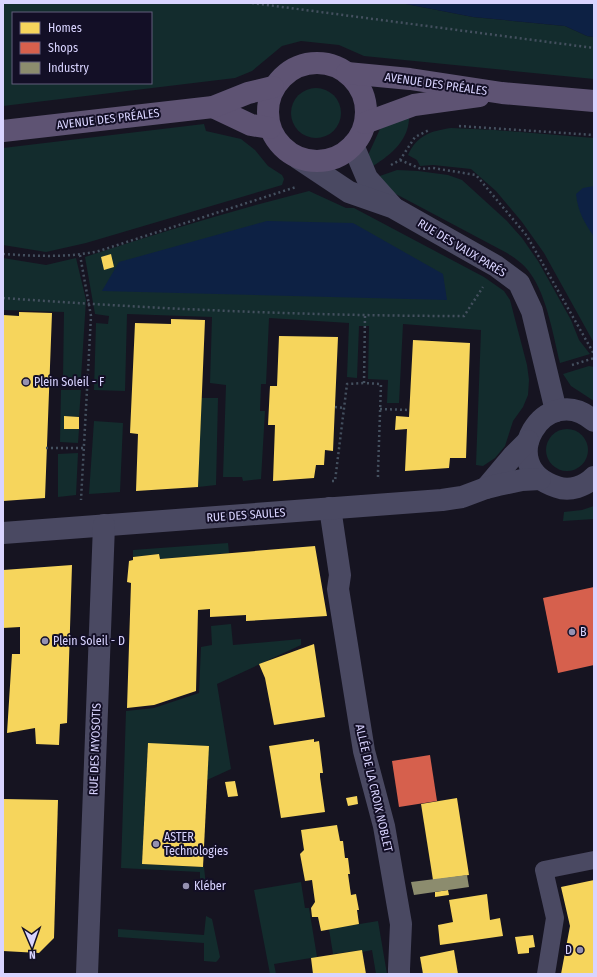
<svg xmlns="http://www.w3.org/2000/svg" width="597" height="977" font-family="'Fira Sans Condensed',sans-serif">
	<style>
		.green { fill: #132c2d; fill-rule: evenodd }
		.water { fill: #0d2144 }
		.homes { fill: #f6d55c }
		.shops { fill: #d6604d }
		.industry { fill: #8c8c6e }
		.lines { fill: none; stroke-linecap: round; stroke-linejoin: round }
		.path { stroke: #44505f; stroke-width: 2.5; stroke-dasharray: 2 3; stroke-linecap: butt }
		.pedestrian { stroke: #4a4962; stroke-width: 18 }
		.minor { stroke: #4a4962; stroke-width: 22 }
		.primary { stroke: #5e5373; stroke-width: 22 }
		.poi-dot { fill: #9591b1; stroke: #130f26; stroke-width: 1.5 }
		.labels { text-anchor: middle; stroke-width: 4; stroke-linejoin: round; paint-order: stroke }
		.street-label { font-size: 12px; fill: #d9d4ff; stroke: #130f26 }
		.poi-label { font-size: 12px; fill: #d9d4ff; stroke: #130f26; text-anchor: start }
	</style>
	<rect width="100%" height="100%" fill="#161421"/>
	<!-- green -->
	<g class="green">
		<path d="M3,3H401L473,17L565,26L587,36L594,37V79L364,56L339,45L301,41L282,46L252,71L235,78L3,106ZM13,13H151V83H13Z"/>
		<circle cx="316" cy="113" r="25"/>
		<path d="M409,115C410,139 392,154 373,166L369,162V153L380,129Z"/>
		<path d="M204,124L206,131L241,139L255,150L268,166L282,175L284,179L282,185L86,243L46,252L3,245V148Z"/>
		<path d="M451,128L495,130L594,138V343L544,253L522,222L496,191L471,169L433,165L420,166L417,160L408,155C417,135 431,131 451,128Z"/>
		<path d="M397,170L418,171L448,175L462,180L507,221L522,238L538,261L571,320L579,340L590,354L560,363C553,335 547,296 530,273C524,264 516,259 507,253L394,193L377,177Z"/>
		<path d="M309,191L346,208H354L484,277L504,291L510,300L527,365L529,380L528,395L523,407L513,421L505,446L495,458L483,466L476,465L481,330L403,324L399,403H387L388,380L368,379L369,326H359L357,378L347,377L349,323L269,318L266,384H261L260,411H265L261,479L243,481L242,477H223L226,385L210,383L212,317L127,314L125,391L94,390L96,323L108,324L109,316L95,314L85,257C159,233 234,210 309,191Z"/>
		<path d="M3,258L46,265L76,258L86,300L81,378H63L64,312L3,310Z"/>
		<path d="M589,366L594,367V401L571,386L563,374Z"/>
		<path d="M61,390H81L79,417L64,416V429H79L78,443L60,442Z"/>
		<path d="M201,398H218L216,485L198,487Z"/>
		<path d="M94,421L123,423L120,492L89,494Z"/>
		<circle cx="567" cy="450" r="21"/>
		<path d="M78,453L76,495L58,497V454Z"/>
		<path d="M594,506V519L563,521L564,512L582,510Z"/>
		<path d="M228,543L229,553L160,559L159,554L133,557V550Z"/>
		<path d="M231,624L233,645L301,639V645L217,684L231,769L207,780L148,744L142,864L204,867L206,886L204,889L200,891V872L121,868L126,711L154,708L199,693L201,647L212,645L211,626Z"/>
		<path d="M301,882L305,908H309L317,957L274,964L276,974H270L254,890Z"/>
		<path d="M206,916L212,919L220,957L218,960L216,962L204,961V943L118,937V929L204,935Z"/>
		<path d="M378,921L387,974H376L372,950L362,952V950L333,954L329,929Z"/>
	</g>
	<!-- water -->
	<g class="water">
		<path d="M401,3H594V37L587,36L565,26L473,17Z"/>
		<path d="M594,186V237C584,222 578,212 576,194L583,188Z"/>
		<path d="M267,221L353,223L443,274L447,300L102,291L119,262Z"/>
	</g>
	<!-- homes -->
	<g class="homes">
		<path d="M111,254L114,267L104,270L101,257Z"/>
		<path d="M19,312L52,313L45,498L3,501V315L19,316Z"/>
		<path d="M171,319L205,320L198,487L136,491L138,434L130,433L135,323L171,324Z"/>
		<path d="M279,336L338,337L333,451L325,450L324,465H316L314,478L273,481L275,425H268L270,386H277Z"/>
		<path d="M413,340L470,343L466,458H450L449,468L405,471L407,429L395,430L396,416L409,417Z"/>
		<path d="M64,416L79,417V429H64Z"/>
		<path d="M315,546L327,616L246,621V615L210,617V609L198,610L196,691L154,705L127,708L131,583L127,582L129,561L133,560V557L159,554L160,559Z"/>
		<path d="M72,565L67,723L60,724L59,745L36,744L35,728L7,733L12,654H20V627L3,628V570Z"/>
		<path d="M314,644L325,717L274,725L265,678L259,664Z"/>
		<path d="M314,739V742L319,741L323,773H320V777L325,812L281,818L269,746Z"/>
		<path d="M148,743L209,746L203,867L142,864Z"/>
		<path d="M235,781L238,796L228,797L225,782Z"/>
		<path d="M357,796L358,804L348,806L346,798Z"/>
		<path d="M457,798L469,875L433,880L421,804Z"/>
		<path d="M3,799L58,800L54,938L39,953L3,951Z"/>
		<path d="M337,825L340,841H343L345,858H348L350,874H348L351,895L356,894L359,910H357L359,924L321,931L318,917H312L311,908L315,902L312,880L305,881L300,854L304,850L301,830Z"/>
		<path d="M594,880V974H561L570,926L561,887Z"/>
		<path d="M448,890L449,895L435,897V892Z"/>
		<path d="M487,894L490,920L500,918L503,936L440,945L438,925L453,922L449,900Z"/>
		<path d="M533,935L535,947L529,948V953L518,954L515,937Z"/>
		<path d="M362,950L366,974H313L311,958Z"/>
		<path d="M454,950L458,974H423L420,957Z"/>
	</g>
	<!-- shops -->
	<g class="shops">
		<path d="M594,587V665L558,673L543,598Z"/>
		<path d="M430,755L437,801L399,807L392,761Z"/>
	</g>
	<!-- industry -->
	<path class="industry" d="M467,875L469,887L414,895L411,882Z"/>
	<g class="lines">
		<!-- path -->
		<g class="path">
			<path d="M252,3L594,48"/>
			<path d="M459,126L594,135"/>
			<path d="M400,160L421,169L433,168L476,175L527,236L594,354"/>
			<path d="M391,165L400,160L415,137L429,130"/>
			<path d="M3,254C35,256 68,258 99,251L296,187"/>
			<path d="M80,255L91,316L81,500"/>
			<path d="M3,298C156,309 310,316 464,316L483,287"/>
			<path d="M365,316L364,383L381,384L378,471V478H380"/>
			<path d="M572,365L594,358"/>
			<path d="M335,407L344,408"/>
			<path d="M380,409L410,410"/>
			<path d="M46,448H85"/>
			<path d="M332,481H335L347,384L364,383"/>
		</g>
		<!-- pedestrian -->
		<path class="pedestrian" d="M546,974L555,918L544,870L594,860"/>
		<!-- minor -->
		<g class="minor">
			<path d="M353,145L367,178L392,206"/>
			<path d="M298,158L349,192L392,207L496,266L519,283L532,311L556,411"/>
			<path d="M594,421C545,378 492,467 557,487C570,492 585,486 594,477"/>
			<path d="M486,488L513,456L528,441"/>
			<path d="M330,508L340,575L338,589L364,751L384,826L401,924L399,969V974"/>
			<path d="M3,533L442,500L462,497L486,488L498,485L522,480L540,479"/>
			<path d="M87,974L104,525"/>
		</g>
		<!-- primary -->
		<g class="primary">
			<circle cx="317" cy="112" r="49"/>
			<path d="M347,73L410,79L502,93L594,101"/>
			<path d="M213,107L251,125L270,128"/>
			<path d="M365,123L414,105L479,96"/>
			<path d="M3,131L213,107L248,93L273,87"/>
		</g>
	</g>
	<!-- markers -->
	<g class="poi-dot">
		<circle cx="26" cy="382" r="4"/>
		<circle cx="572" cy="632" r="4"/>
		<circle cx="45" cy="641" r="4"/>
		<circle cx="156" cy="844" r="4"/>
		<circle cx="186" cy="886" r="4"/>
		<circle cx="580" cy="950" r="4"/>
	</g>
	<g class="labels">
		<!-- street labels -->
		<g class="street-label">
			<text transform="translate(436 84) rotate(8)" y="4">AVENUE DES PRÉALES</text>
			<text transform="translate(108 119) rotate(-7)" y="4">AVENUE DES PRÉALES</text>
			<text transform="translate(462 248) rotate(31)" y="4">RUE DES VAUX PARÉS</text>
			<text transform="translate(246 515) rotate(-4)" y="4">RUE DES SAULES</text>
			<text transform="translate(95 749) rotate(-88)" y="4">RUE DES MYOSOTIS</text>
			<text transform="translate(374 788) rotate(77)" y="4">ALLÉE DE LA CROIX NOBLET</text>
		</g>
		<!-- poi labels -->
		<g class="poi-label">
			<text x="34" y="386">Plein Soleil - F</text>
			<text x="580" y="636">B</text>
			<text x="53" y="645">Plein Soleil - D</text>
			<text x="164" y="841">ASTER<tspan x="164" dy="14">Technologies</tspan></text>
			<text x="194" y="890">Kléber</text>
			<text x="572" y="954" text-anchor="end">D</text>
		</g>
	</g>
	<!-- border -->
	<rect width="597" height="977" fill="none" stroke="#d9d4ff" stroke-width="8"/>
	<!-- legend -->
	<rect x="12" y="12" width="140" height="72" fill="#130f26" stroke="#625e7d"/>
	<rect x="20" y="22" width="20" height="12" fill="#f6d55c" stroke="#625e7d"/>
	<text x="48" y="32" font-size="12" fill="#d9d4ff">Homes</text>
	<rect x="20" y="42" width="20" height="12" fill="#d6604d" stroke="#625e7d"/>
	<text x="48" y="52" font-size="12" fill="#d9d4ff">Shops</text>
	<rect x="20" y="62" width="20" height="12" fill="#8c8c6e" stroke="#625e7d"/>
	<text x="48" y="72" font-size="12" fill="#d9d4ff">Industry</text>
	<!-- north arrow -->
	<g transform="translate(32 945) rotate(178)" stroke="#130f26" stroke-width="3" paint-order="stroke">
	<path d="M0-3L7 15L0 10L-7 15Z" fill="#d9d4ff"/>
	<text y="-6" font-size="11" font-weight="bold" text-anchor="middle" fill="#d9d4ff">N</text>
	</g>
</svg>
